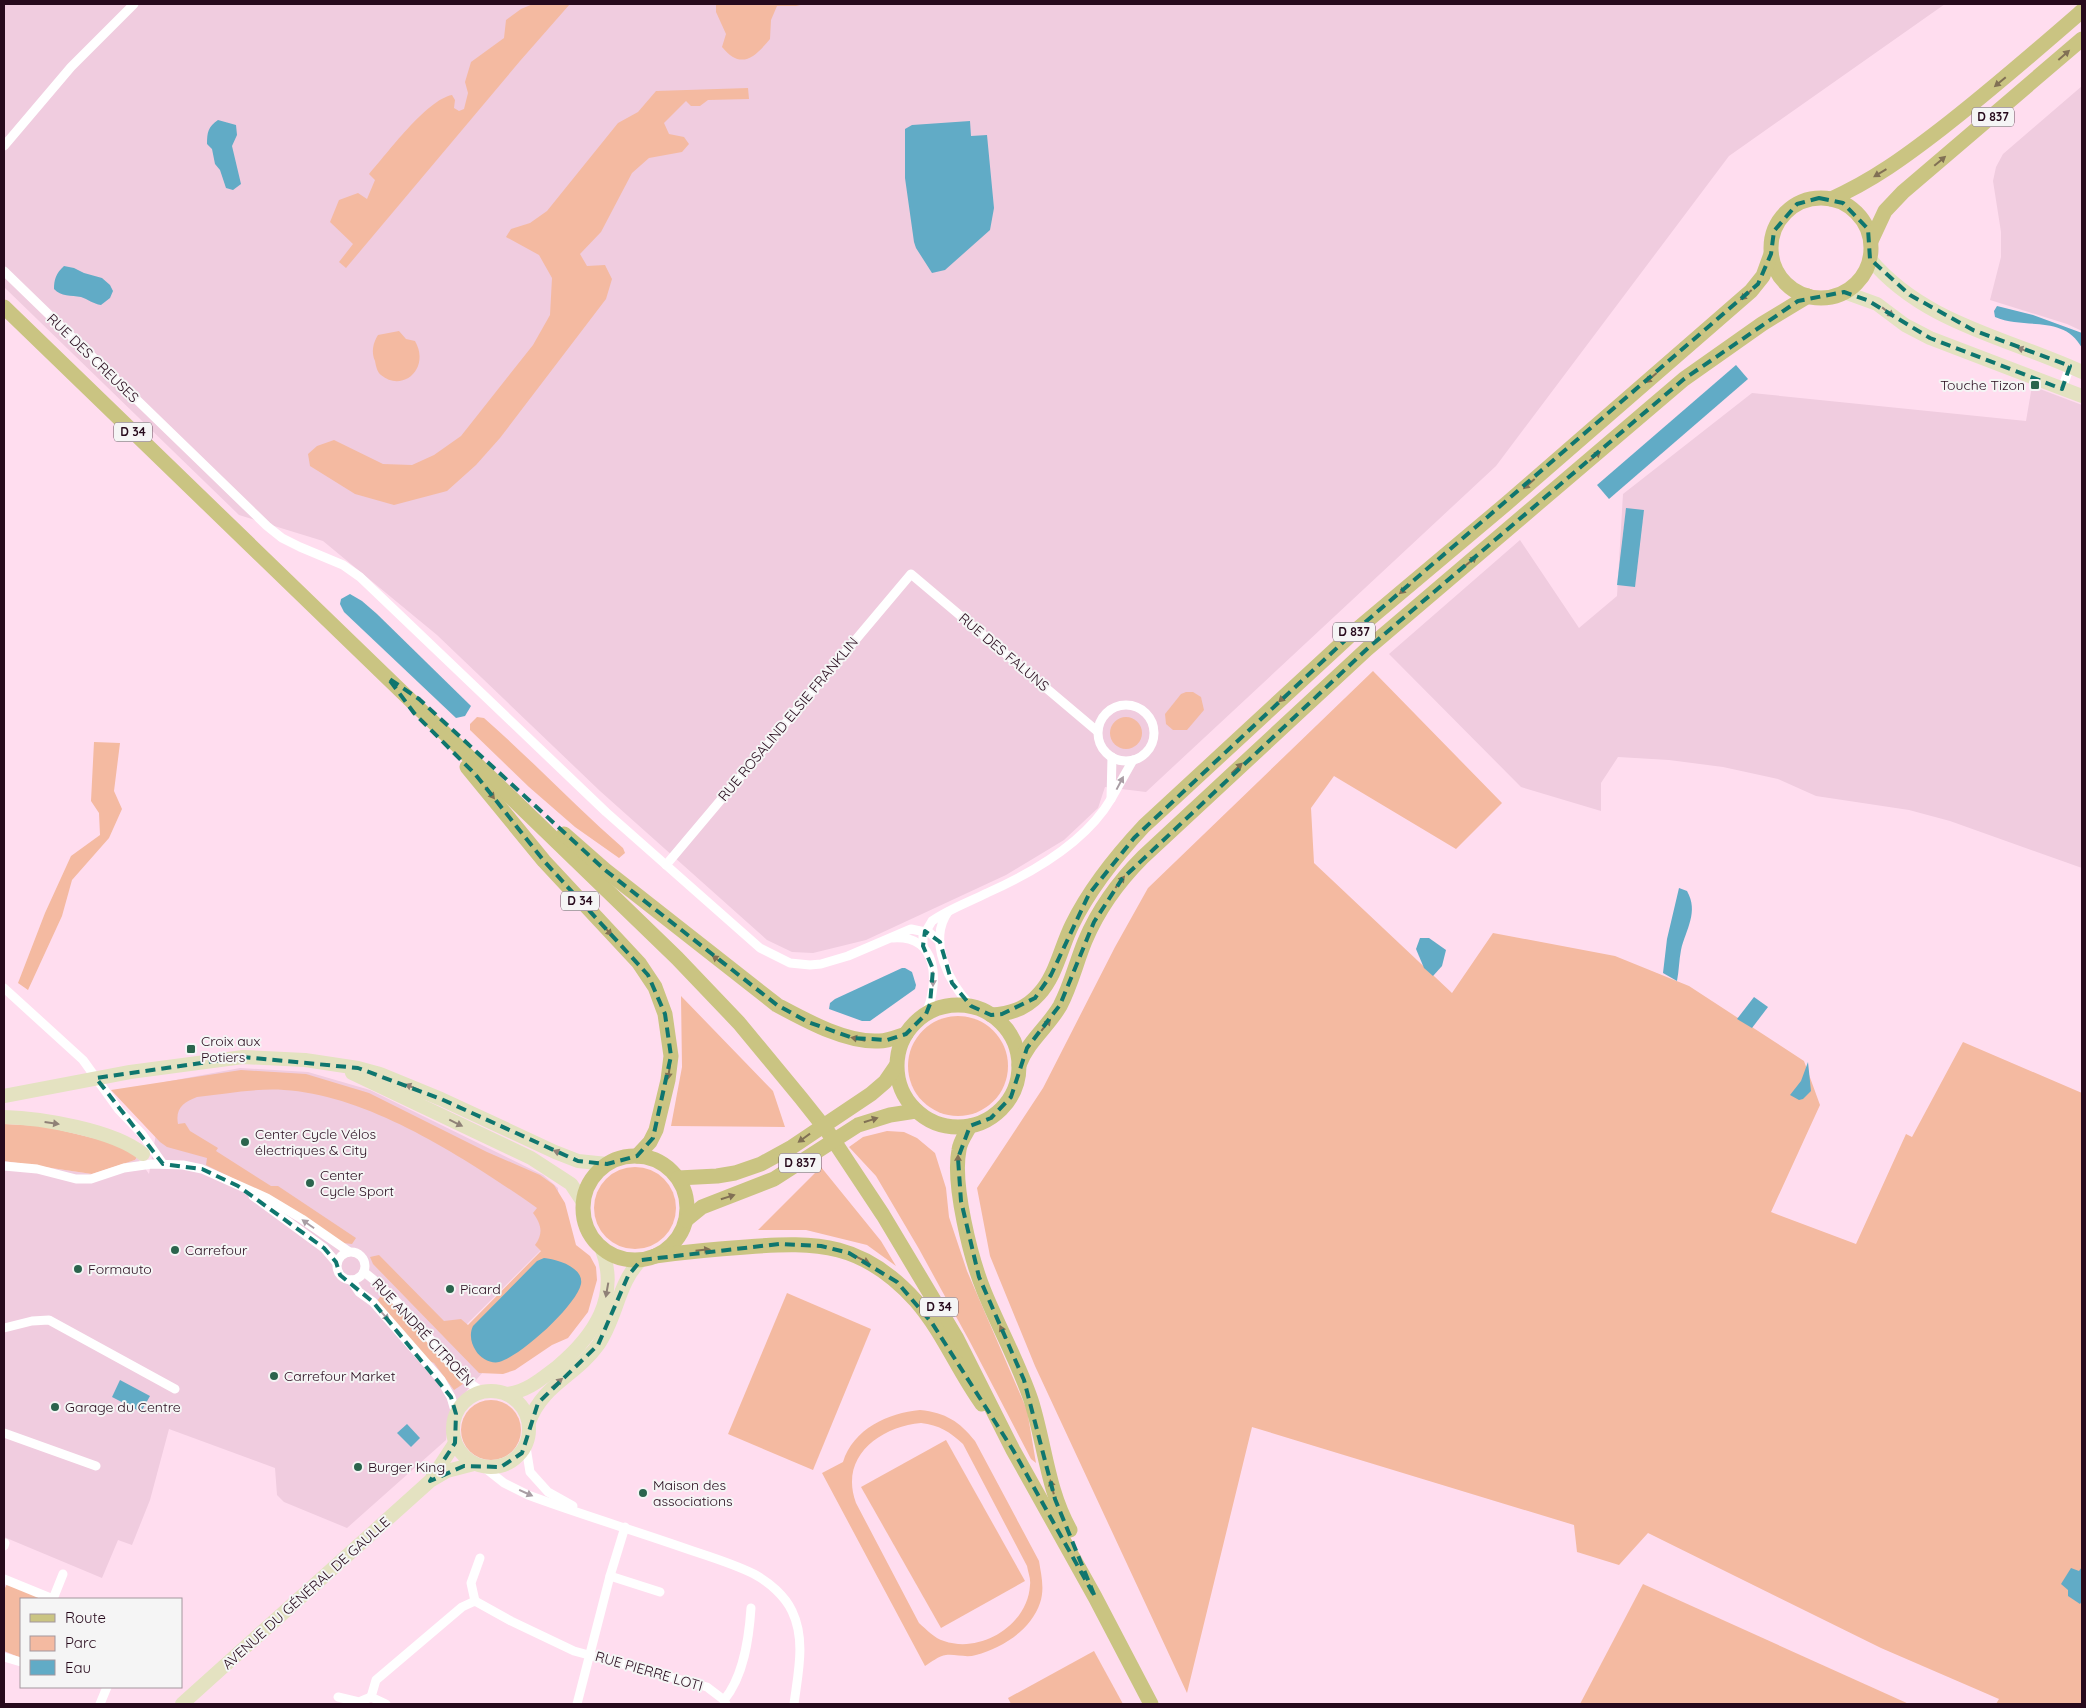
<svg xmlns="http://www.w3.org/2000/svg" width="2086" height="1708" font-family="Quicksand,sans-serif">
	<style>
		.built { fill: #f0ccdf }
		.green { fill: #f4baa1; fill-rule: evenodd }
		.water { fill: #61abc6 }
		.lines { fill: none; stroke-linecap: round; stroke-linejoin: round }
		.street { stroke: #fff; stroke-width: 9 }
		.secondary { stroke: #e4e2c1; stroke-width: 14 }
		.primary { stroke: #cac482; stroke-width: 15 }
		.oneway { fill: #817054 }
		.oneway2 { fill: #8f8177 }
		.oneway3 { fill: #a99da4 }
		.marked { fill: none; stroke: #0f766e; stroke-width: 4; stroke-dasharray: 10 6; stroke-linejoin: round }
		.poi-dot { fill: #2b644d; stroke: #f5f5f5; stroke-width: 2 }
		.labels { text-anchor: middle; stroke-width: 4; stroke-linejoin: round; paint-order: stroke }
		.shield { fill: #f5f5f5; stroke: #65505d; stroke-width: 1 }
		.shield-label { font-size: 12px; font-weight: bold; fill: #270a1c }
		.street-label { font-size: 14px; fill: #270a1c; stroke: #f5f5f5 }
		.poi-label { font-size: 14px; fill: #270a1c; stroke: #f5f5f5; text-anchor: start }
	</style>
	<rect width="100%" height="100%" fill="#ffddef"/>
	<!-- built -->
	<g class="built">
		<path d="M4,4H1945L1729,156L1496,466L1146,792L1105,787L1098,808L1064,840L1006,875L866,940L813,953L792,952L767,940L600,791L437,635L323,541L239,515L4,287Z"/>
		<path d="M2082,86V331L2067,324L1990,300L2001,257V232L1993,181L1996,167L2003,154Z"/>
		<path d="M2032,386L2082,405V868L1950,821L1909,810L1816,796L1778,779L1723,767L1669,760L1618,757L1601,783V811L1521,787L1389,654L1520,540L1579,628L1617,596L1623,494L1752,393L2026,421Z"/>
		<path d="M240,1068L308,1072L370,1090L543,1175L558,1188L559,1215L552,1239L451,1340L483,1372L450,1410L446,1440L347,1528L284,1502L277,1495L275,1468L169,1429L150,1500L132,1545L118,1540L102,1578L4,1537V1161L92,1174L135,1160L137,1157L149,1174L165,1082Z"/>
	</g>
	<!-- green -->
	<g class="green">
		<path d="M533,4H570L520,61L346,268L339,262L353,244L330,222L339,200L358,193L367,199L375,180L369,174C387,154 426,100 452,95L455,100L454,108L459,111L464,109L468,93L465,82L471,62L504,38L506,20L521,9Z"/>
		<path d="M716,4H805L796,6H777L771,20L770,39C754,58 741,70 722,47L726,34L716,12Z"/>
		<path d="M748,88L749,99L708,100L700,106H691L686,101L664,123L669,134L684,137L689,144L682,152L649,158L632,173L601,232L580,254L587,266L605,265L612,279L606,299L500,438L476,465L447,491L394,505L355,494L310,466L308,454L317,446L334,440L383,464L412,465L434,455L461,436L533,345L550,315L552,278L539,255L506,237L511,229L530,223L547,211L618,123L638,112L656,91Z"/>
		<path d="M399,331L406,339L415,341C431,369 402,393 381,375C377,372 376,366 375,361C371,352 373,343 378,335Z"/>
		<path d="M1373,671L1502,803L1456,849L1334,776L1311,808L1314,863L1452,993L1493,933L1615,956L1689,986L1804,1061L1820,1105L1771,1212L1856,1244L1906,1134L1912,1137L1963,1042L2082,1093V1704H1996L1999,1699L1881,1648L1648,1533L1619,1565L1577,1552L1574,1525L1252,1427L1187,1693L1035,1366L990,1256L977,1188L1043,1088L1115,947L1148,888Z"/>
		<path d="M1186,692H1193L1201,697L1204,710L1187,730H1173L1166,724L1165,714L1181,694Z"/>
		<path d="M477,717L484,718C532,760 575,806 623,848L625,853L619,858L575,827L529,787L470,730V724Z"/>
		<circle cx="1126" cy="733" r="16"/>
		<path d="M94,742L120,743L114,791L122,809L109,838L72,880L62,916L28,990L18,983L45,913L71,856L100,835L99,813L91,801Z"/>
		<path d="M681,996L773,1091L785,1127L671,1126L682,1067Z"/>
		<circle cx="958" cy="1066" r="50"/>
		<path d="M241,1070L306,1074L369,1093L487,1152L540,1175L554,1185L565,1203L576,1245L590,1256L596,1267L597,1280L588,1312L568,1338L552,1345L515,1370L503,1374L479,1373L373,1264L370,1257L379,1255L444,1321L461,1319L468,1325L541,1251L535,1245C544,1233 541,1224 533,1213L537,1208C468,1160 370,1095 284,1090C256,1088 225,1094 197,1097C184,1102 175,1108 178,1124L185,1123L190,1131L218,1148L216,1151L271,1186H278L356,1238L352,1244L343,1243L282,1203L206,1165L207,1158L167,1147L160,1142L111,1090Z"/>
		<path d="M4,1124L43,1126L114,1143L137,1157L135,1160L92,1174L4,1161Z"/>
		<path d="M887,1131L904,1132L917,1138L935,1153L946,1188L949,1217L967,1271L1027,1410L1036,1463L1031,1459L970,1342L919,1249L876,1176L849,1147L863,1137Z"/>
		<path d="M821,1167L881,1241L896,1266L867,1245L806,1230H758Z"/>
		<circle cx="635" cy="1208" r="41"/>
		<path d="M383,1293L405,1316L463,1384L454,1390L434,1363L425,1359L377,1301Z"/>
		<path d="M787,1293L871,1329L813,1470L728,1434Z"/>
		<circle cx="491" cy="1430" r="30"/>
		<path d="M920,1410C946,1413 959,1421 975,1441L1039,1561C1041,1574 1045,1589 1040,1603C1031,1630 1002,1648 976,1655C966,1658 956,1654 946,1655C939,1656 931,1662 925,1666L822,1473L843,1462C853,1429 888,1413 920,1410ZM921,1423C939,1425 950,1432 963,1444L1027,1566C1028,1572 1031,1579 1030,1585C1028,1625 981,1654 944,1641C934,1638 927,1630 919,1623L856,1503C839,1457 879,1427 921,1423Z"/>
		<path d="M946,1440L1025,1581L941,1628L861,1487Z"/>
		<path d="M8,1582L48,1599H21V1658L4,1651V1590Z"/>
		<path d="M1643,1584L1909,1704H1580Z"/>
		<path d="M1094,1651L1123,1704H1011L1008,1698Z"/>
	</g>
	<!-- water -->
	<g class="water">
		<path d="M218,120L236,125L237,135L232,146L241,184L233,190L226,188L220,170L215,164L212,149L207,144C207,132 208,127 218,120Z"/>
		<path d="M970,121L971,136L987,135L994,208L990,230L945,270L932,273L916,248L914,242L905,178V129L912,125Z"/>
		<path d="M64,266L74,268L84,273L102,278L110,285L113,291L110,298L101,305C93,304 88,299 81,297C71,295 61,297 54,289C54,280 56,273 64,266Z"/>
		<path d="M1997,306L2033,315L2082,333V348C2064,314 2025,330 1995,317L1994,311Z"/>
		<path d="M1736,365L1748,379L1609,499L1597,485Z"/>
		<path d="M1626,508L1644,510L1635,587L1617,585Z"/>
		<path d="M350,594L362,601L377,614L471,706L465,716L456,718L344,612L340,604L341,599Z"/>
		<path d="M1679,888L1687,891C1699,912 1686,929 1681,950C1679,960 1679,971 1677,981L1663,973L1667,939Z"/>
		<path d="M1420,938H1429L1446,950L1442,966L1433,976L1424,968L1416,949Z"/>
		<path d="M902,968H905L912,972L916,985L915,989L870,1021H862L829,1009L830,1003L835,999Z"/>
		<path d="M1754,997L1768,1007L1752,1028L1737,1019Z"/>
		<path d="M1808,1062L1811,1091L1803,1099L1799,1100L1790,1095L1801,1081Z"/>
		<path d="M544,1258C556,1259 584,1267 581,1284C576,1306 521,1356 499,1362C491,1364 480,1358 476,1351C471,1344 469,1334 473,1326L537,1261Z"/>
		<path d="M120,1380L150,1396L141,1412L112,1397Z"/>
		<path d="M407,1424L420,1438L411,1447L397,1433Z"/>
		<path d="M2082,1567V1601L2080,1604L2068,1596V1590L2061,1584L2071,1568L2079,1571Z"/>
	</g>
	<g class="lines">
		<!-- street -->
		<g class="street">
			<path d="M4,146L71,67L134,4"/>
			<path d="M4,271L267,526L282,538L300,547L343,565L360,577L606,812L760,948L790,963L810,965L821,964L848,956L911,929L930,933L940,942"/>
			<path d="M2062,389L2070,366"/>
			<circle cx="1126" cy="733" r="28"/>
			<path d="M1112,757L1111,799L1133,760"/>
			<path d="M666,865L911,574L1097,731"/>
			<path d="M948,912C927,942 950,984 971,1006"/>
			<path d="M893,938C939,935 939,982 926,1014"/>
			<path d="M923,946V936L932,921C949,909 969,902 987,893C1032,873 1085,843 1111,799"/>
			<path d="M4,988L83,1060L119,1110L142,1134L163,1164"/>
			<path d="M4,1166L37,1169L76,1179H91L124,1168L152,1164L183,1165L202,1169L267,1198L302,1219L348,1251"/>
			<path d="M253,1196L324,1248L336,1262"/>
			<circle cx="351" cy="1266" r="14"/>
			<path d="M364,1272C389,1291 411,1316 431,1340C447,1359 461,1380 483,1392"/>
			<path d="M351,1280L359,1292L373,1302L441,1380L451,1397L456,1414"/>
			<path d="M4,1328L32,1321L49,1320L175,1389"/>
			<path d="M4,1433L96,1466"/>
			<path d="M526,1447L530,1472L548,1492L573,1506"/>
			<path d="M485,1468L504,1483L528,1495C582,1515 636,1531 690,1550C711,1557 734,1564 754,1574C769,1582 785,1596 792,1611C806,1640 798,1673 794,1704"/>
			<path d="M4,1546L5,1543"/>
			<path d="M610,1576L660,1592"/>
			<path d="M4,1579L53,1599"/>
			<path d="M53,1599L63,1574"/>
			<path d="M475,1601L471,1583L480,1558"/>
			<path d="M4,1657L21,1662"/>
			<path d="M338,1697L359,1702L371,1697"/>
			<path d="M724,1700C744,1676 749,1638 751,1608"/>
			<path d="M100,1704L107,1687"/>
			<path d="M386,1704L371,1697L376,1680L462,1607L475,1601L511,1621L574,1651L707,1687L724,1700L726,1704"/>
			<path d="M577,1704L610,1576L625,1527"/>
		</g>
		<!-- secondary -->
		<g class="secondary">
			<path d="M1870,259C1924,324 2009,338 2082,372"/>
			<path d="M1844,292L1877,304L1905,325L1930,338L2082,396"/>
			<path d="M352,1073L531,1158L571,1184L583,1202"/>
			<path d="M4,1096L130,1072L243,1057L305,1060L358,1068L380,1074L441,1099L555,1152L578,1161L607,1164"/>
			<path d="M4,1117C41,1118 114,1130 143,1154"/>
			<circle cx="491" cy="1429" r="38"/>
			<path d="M507,1394C528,1391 541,1379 557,1367C594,1336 621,1297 601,1247"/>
			<path d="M529,1422C543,1384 576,1376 598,1345C617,1318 618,1282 641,1260"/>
			<path d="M432,1478L455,1443"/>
			<path d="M182,1704L430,1481L447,1471L474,1464"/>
		</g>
		<!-- primary -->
		<g class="primary">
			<circle cx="1821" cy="248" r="50"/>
			<path d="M1831,199C1872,181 1906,156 1941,129C1989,92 2036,51 2082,11"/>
			<path d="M1871,241L1885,211L1903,192L2082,39"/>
			<path d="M4,307L677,958L739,1023L801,1098L828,1132L883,1215L956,1337L1013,1450L1095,1597L1151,1704"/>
			<path d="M467,767L544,861L639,963L655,987L665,1014L671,1056L668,1080L656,1130L650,1142L637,1156"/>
			<path d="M564,834L605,870L777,1005C805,1020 846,1043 879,1041C888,1041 897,1037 906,1034"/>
			<circle cx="958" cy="1066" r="61"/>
			<path d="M991,1015C1010,1014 1026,1009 1039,994C1056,976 1061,947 1072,925C1090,888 1116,856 1144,826L1355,631L1506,504L1751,291L1763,276L1771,254"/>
			<path d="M1019,1065C1029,1040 1047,1028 1060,1006C1071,985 1076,963 1085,941C1098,910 1119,881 1143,857L1367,649L1684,379L1762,324L1808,296"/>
			<path d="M970,1126C966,1134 960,1141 959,1150C952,1184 971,1259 984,1291C999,1328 1018,1362 1031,1400C1045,1444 1047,1489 1070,1530"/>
			<circle cx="635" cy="1208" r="52"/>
			<path d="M678,1178L717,1176L735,1173L761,1164L792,1147L871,1094L885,1082L896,1066"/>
			<path d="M686,1220L702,1207L774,1179L858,1125L890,1115L916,1111"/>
			<path d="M655,1256C685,1252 716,1249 746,1247C818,1241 864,1243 916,1301C943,1332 958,1371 982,1404"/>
		</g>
	</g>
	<!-- one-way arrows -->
	<defs><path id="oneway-solid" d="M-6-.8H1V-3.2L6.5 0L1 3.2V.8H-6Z" transform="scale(1.25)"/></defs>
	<g class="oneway">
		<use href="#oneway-solid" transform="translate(2064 55) rotate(-41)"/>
		<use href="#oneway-solid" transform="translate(2000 82) rotate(140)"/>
		<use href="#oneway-solid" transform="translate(1940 161) rotate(-40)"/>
		<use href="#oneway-solid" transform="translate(1880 173) rotate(149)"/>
		<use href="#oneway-solid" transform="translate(1746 295) rotate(139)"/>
		<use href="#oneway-solid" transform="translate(1651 378) rotate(139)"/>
		<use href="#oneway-solid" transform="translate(1595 456) rotate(-41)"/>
		<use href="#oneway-solid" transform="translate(1529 484) rotate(139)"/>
		<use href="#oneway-solid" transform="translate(1471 561) rotate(-40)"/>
		<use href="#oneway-solid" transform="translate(1405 589) rotate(140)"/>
		<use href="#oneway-solid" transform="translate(1284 697) rotate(137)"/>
		<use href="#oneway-solid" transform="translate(1237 768) rotate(-43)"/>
		<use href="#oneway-solid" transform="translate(490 793) rotate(52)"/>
		<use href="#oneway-solid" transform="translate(1120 882) rotate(-52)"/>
		<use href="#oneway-solid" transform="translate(607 930) rotate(47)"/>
		<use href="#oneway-solid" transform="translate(718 960) rotate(-142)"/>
		<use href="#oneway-solid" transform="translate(1046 1025) rotate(-51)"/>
		<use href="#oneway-solid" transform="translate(858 1039) rotate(-167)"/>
		<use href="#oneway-solid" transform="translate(669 1072) rotate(98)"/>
		<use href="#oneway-solid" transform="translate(871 1120) rotate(-18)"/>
		<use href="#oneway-solid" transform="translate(804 1138) rotate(144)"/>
		<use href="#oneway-solid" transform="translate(958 1162) rotate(-90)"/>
		<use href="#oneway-solid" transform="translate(728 1197) rotate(-18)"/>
		<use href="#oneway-solid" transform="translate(703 1250) rotate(-6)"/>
		<use href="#oneway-solid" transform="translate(863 1260) rotate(26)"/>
		<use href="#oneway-solid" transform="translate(1003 1332) rotate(-115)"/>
		<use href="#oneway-solid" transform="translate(1052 1487) rotate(-104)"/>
	</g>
	<g class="oneway2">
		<use href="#oneway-solid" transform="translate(1888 312) rotate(38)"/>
		<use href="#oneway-solid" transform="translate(2024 350) rotate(-160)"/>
		<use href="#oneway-solid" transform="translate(412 1087) rotate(-158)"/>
		<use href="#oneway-solid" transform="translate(52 1123) rotate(8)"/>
		<use href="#oneway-solid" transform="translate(456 1123) rotate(26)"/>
		<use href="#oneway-solid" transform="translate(560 1153) rotate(-158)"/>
		<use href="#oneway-solid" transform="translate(607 1290) rotate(100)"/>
		<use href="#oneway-solid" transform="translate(557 1383) rotate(-40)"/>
	</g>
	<g class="oneway3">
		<use href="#oneway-solid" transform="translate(1120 783) rotate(-62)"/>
		<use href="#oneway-solid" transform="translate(933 979) rotate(90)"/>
		<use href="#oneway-solid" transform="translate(308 1224) rotate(-145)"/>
		<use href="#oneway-solid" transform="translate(384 1315) rotate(48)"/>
		<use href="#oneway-solid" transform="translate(526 1493) rotate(24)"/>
	</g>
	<!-- marked area -->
	<path class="marked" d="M1819,198L1843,203L1868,229L1870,259L1910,295L1973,330L2070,366L2062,389L1930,338L1867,300L1844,292L1798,301L1684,379L1367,649L1122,879L1094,922L1060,1005L1027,1048L1011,1097L991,1118L970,1126L958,1158L961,1201L979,1277L1024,1380L1055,1499L1095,1597L1013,1450L932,1323L897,1282L849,1253L821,1246L779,1244L641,1260L628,1276L598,1345L538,1403L522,1453L501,1467L464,1466L430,1481L455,1443L456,1414L451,1397L373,1302L340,1275L336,1262L324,1248L238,1186L202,1169L163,1164L96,1078L243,1057L358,1068L441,1099L578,1161L607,1164L637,1156L653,1138L671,1056L665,1014L648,975L544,861L475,774L414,713L388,678L419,699L605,870L777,1005L808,1022L853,1038L887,1040L906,1034L926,1014L930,1004L933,969L923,946L925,931L940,942L952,983L971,1006L991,1015L1002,1014L1035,998L1051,975L1089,894L1134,838L1355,631L1758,284L1771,254L1774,231L1797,204Z"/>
	<!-- markers -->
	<g class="poi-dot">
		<rect x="2030" y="380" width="10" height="10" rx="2.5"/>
		<rect x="186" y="1044" width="10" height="10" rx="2.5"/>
		<circle cx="245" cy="1142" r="5"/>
		<circle cx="310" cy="1183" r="5"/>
		<circle cx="175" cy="1250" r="5"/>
		<circle cx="78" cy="1269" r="5"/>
		<circle cx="450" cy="1289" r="5"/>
		<circle cx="274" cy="1376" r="5"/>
		<circle cx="55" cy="1407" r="5"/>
		<circle cx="358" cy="1467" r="5"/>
		<circle cx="643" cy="1493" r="5"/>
	</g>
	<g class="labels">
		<!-- shield labels -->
		<g class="shield">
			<rect x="1972" y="107.5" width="42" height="19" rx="4"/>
			<rect x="114" y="422.5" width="38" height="19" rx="4"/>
			<rect x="1333" y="622.5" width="42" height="19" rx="4"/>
			<rect x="561" y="891.5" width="38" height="19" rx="4"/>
			<rect x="779" y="1153.5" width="42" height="19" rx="4"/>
			<rect x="920" y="1297.5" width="38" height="19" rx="4"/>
		</g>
		<g class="shield-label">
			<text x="1993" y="121">D 837</text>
			<text x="133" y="436">D 34</text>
			<text x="1354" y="636">D 837</text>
			<text x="580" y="905">D 34</text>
			<text x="800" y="1167">D 837</text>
			<text x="939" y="1311">D 34</text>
		</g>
		<!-- street labels -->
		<g class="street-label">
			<text transform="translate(93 358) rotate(44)" y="5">RUE DES CREUSES</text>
			<text transform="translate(1004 652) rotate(40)" y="5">RUE DES FALUNS</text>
			<text transform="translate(788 719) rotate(-50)" y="5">RUE ROSALIND ELSIE FRANKLIN</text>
			<text transform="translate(423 1332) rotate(47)" y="5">RUE ANDRÉ CITROËN</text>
			<text transform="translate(306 1593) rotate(-42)" y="5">AVENUE DU GÉNÉRAL DE GAULLE</text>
			<text transform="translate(649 1671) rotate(16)" y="5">RUE PIERRE LOTI</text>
		</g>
		<!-- poi labels -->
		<g class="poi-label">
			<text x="2025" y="390" text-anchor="end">Touche Tizon</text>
			<text x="201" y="1046">Croix aux<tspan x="201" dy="16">Potiers</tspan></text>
			<text x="255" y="1139">Center Cycle Vélos<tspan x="255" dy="16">électriques &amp; City</tspan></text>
			<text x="320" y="1180">Center<tspan x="320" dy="16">Cycle Sport</tspan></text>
			<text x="185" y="1255">Carrefour</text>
			<text x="88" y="1274">Formauto</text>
			<text x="460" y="1294">Picard</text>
			<text x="284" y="1381">Carrefour Market</text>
			<text x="65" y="1412">Garage du Centre</text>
			<text x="368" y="1472">Burger King</text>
			<text x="653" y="1490">Maison des<tspan x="653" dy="16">associations</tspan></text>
		</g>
	</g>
	<!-- border -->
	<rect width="2086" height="1708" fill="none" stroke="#270a1c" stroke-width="10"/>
	<!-- legend -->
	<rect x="20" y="1598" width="162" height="90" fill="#f5f5f5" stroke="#a3979e"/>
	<rect x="30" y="1614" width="25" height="8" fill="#cac482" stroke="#a3979e"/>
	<text x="65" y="1623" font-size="15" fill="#270a1c">Route</text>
	<rect x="30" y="1636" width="25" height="15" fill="#f4baa1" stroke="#a3979e"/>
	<text x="65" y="1648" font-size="15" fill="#270a1c">Parc</text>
	<rect x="30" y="1660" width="25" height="15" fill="#61abc6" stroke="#a3979e"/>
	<text x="65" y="1673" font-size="15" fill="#270a1c">Eau</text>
</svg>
